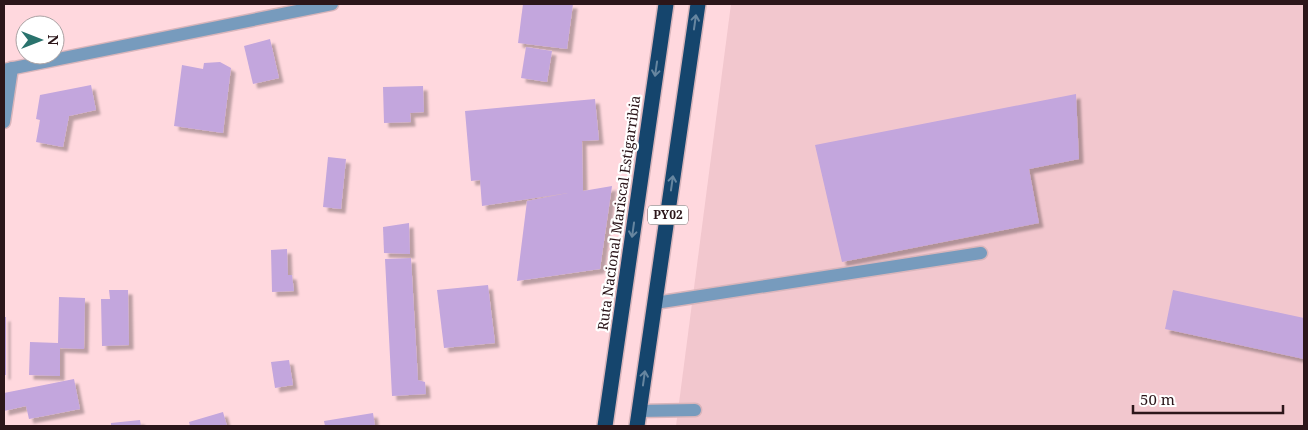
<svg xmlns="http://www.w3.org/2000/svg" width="1308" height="430" font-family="'Noto Serif',serif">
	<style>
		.built { fill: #f2c7ce }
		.building { fill: #c3a6dd; filter: url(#shadow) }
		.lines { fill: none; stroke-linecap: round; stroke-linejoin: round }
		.minor-casing { stroke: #d9b5bb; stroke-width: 15 }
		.highway-casing { stroke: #d9b5bb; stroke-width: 18 }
		.minor { stroke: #779bbd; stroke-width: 12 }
		.highway { stroke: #15456d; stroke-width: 15 }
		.oneway { stroke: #6786a0 }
		.labels { text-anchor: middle; stroke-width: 4.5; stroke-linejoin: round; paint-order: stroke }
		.shield { fill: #fff; stroke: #6b5c5f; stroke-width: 1 }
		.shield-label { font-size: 12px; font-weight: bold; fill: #2c161a }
		.street-label { font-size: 14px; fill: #2c161a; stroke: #fff }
	</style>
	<defs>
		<filter id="shadow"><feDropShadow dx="4.5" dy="4.5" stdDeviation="1" flood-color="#0004"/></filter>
	</defs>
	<rect width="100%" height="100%" fill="#ffd8de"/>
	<!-- built -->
	<path class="built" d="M731,4H1304V426H676Z"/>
	<!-- building -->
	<g class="building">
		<path d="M523,4H573L567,49L518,43Z"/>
		<path d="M270,39L279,78L253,84L244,46Z"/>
		<path d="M526,47L552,51L547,82L521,78Z"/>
		<path d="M220,62L231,68L223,133L174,126L182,65L203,69L204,63Z"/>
		<path d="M91,85L96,110L69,116L63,147L36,142L40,120L36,119L40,95Z"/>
		<path d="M423,86L424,112L410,113L411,122L384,123L383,87Z"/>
		<path d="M1076,94L1079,159L1029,169L1039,223L842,262L815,145Z"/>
		<path d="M595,99L599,140L582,141L583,191L612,186L600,269L517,281L527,201L568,193L482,206L480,180L471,181L465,111Z"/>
		<path d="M328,157L346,159L341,209L323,207Z"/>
		<path d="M409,223L410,254L384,253L383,227Z"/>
		<path d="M287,249L288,275H292L294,291L272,292L271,250Z"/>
		<path d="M411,258L418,380L425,382L426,394L392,396L385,259Z"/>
		<path d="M488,285L495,343L444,348L437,290Z"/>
		<path d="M109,290H128L129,345L102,346L101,299H110Z"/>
		<path d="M1173,290L1304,318V359L1165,329Z"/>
		<path d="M59,297L85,298L84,349L60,348V376L29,375L30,342L58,343Z"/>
		<rect x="4" y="317" width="2" height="58"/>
		<path d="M289,360L293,385L275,388L271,362Z"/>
		<path d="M74,379L80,409L29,419L26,406L4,411V393Z"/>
		<path d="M223,412L227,426H190L189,422Z"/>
		<path d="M373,413L375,426H325L324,421Z"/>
		<path d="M140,420L141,426H111V423Z"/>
	</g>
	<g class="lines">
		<!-- minor casing -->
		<g class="minor-casing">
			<g id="minor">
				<path d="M4,70L332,4"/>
				<path d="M4,122L12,68"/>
				<path d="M655,303L981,253"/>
				<path d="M639,411L695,410"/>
			</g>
		</g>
		<!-- highway casing -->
		<g class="highway-casing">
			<g id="highway">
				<path d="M605,426L666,4"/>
				<path d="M637,426L698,4"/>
			</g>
		</g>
		<!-- minor -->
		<use href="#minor" class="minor"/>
		<!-- highway -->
		<use href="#highway" class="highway"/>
	</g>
	<!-- one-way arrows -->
	<defs><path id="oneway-shaft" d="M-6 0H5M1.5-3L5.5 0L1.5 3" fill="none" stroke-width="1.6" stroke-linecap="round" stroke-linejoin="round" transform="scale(1.25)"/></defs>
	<g class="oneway">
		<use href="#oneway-shaft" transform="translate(695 22) rotate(-82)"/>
		<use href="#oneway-shaft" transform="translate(656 69) rotate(98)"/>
		<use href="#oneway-shaft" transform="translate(672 183) rotate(-82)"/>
		<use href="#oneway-shaft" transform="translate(633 230) rotate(98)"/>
		<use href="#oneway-shaft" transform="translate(644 378) rotate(-82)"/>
	</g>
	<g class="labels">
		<!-- shield labels -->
		<rect class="shield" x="648" y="205.5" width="40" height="19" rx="4"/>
		<g class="shield-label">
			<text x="668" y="219">PY02</text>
		</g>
		<!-- street labels -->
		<g class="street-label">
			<text transform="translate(619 213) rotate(-82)" y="5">Ruta Nacional Mariscal Estigarribia</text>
		</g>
	</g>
	<!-- border -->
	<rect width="1308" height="430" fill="none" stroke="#2c161a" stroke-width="10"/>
	<!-- north arrow -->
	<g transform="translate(40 40) rotate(90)"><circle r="24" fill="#ffffff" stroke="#aba2a3"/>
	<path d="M0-4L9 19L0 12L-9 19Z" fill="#2a736d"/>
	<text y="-8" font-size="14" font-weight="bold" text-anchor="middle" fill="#2c161a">N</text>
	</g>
	<!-- scale -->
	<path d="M1133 405v8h150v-8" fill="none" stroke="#2c161a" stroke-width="2.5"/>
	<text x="1140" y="405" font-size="15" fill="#2c161a" stroke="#ffffff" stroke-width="4" paint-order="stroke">50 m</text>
</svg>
